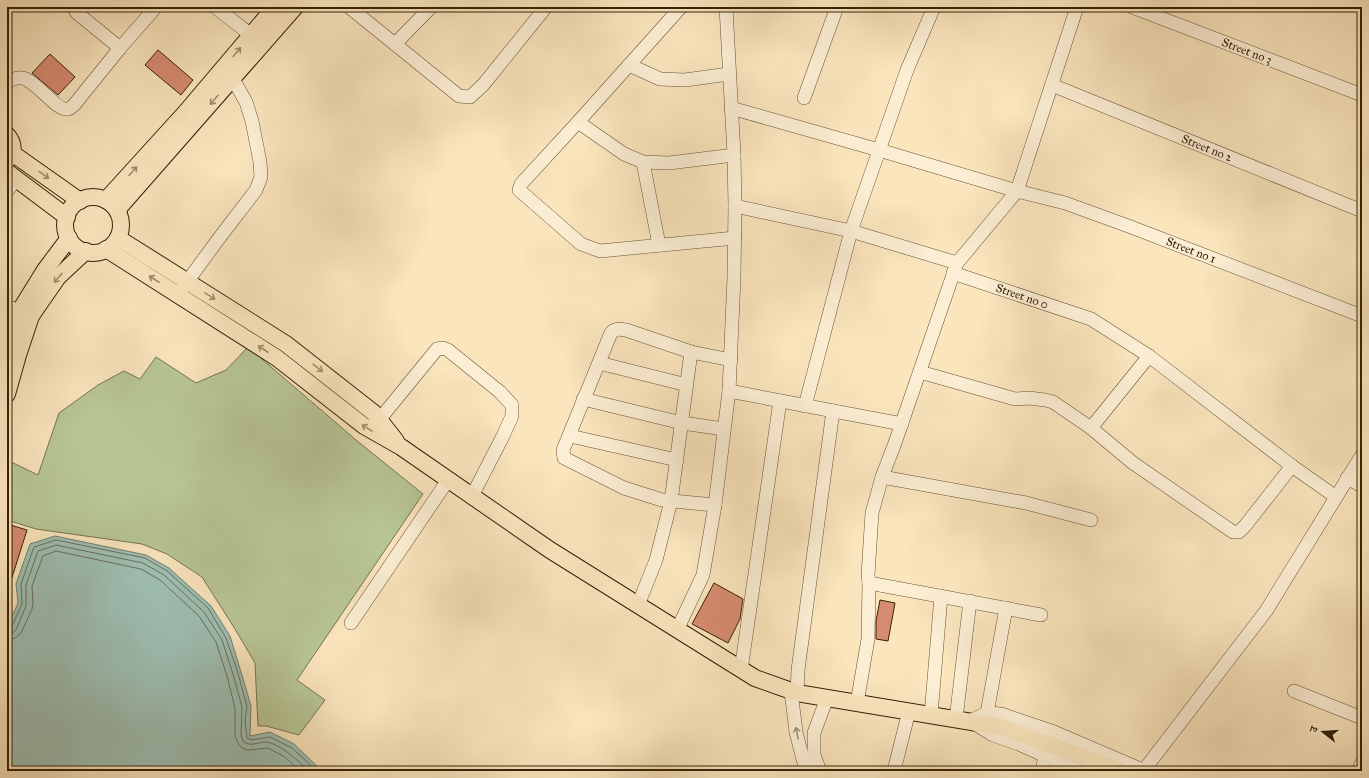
<svg xmlns="http://www.w3.org/2000/svg" width="1369" height="778" font-family="'IM FELL Great Primer','Noto Serif Devanagari',serif">
	<style>
		.green { fill: #b8c696; stroke: #76744e }
		.water { fill: #9ebfb3; stroke: #74806e }
		.lines { fill: none; stroke-linecap: round; stroke-linejoin: round }
		.shore { stroke: #69705c; stroke-width: 1 }
		.building { fill: #d78b70; stroke: #342206 }
		.minor-casing { stroke: #665334; stroke-width: 14 }
		.major-casing { stroke: #342206; stroke-width: 18 }
		.minor { stroke: #fceed4; stroke-width: 13 }
		.major { stroke: #fae5bd; stroke-width: 16 }
		.oneway { stroke: #a18d6b }
		.oneway2 { stroke: #a29277 }
		.labels { text-anchor: middle; stroke-width: 3.5; stroke-linejoin: round; paint-order: stroke }
		.street-label { font-size: 12px; fill: #342206; stroke: #fceed4 }
	</style>
	<rect width="100%" height="100%" fill="#fae5bd"/>
	<filter id="stains"><feTurbulence type="fractalNoise" baseFrequency=".005" numOctaves="4"/><feColorMatrix values="0 0 0 0 .2 0 0 0 0 .09 0 0 0 0 .02 0 0 0 .5 -.17"/></filter>
	<radialGradient id="worn" r=".72"><stop offset=".6" stop-color="#630" stop-opacity="0"/><stop offset="1" stop-color="#630" stop-opacity=".3"/></radialGradient>
	<!-- green -->
	<path class="green" d="M248,347L356,440L423,494L297,680L325,700L299,735L266,726H258L255,663L235,629L202,577L167,554L142,544L36,529L7,520V460L38,475L59,413L98,385L124,371L140,379L156,357L196,383L226,370Z"/>
	<!-- water -->
	<path class="water" d="M55,536L146,555L169,568L211,606L230,636L241,672L251,706L250,736L270,732L294,744L322,771H7V628L18,603L16,584L30,544Z"/>
	<g class="lines">
		<!-- shore -->
		<g class="shore">
			<path d="M7,629L12,626L22,604L21,584L34,547L56,540L145,558L167,571L208,608L226,638L238,673L247,707L245,720L247,738L251,740L270,737L292,748L317,771"/>
			<path d="M7,634L12,633L16,630L26,606V585L38,551L56,545L143,563L164,575L204,612L222,640L233,674L242,707L241,735L243,741C252,749 261,739 271,743C286,749 297,760 309,771"/>
			<path d="M7,640L15,638L21,633L32,609L33,602L32,586L43,556L56,551L141,569L160,580L199,616L216,642L227,676L235,708V736L238,743L242,748L248,750L268,748L285,757L300,771"/>
		</g>
	</g>
	<!-- building -->
	<g class="building">
		<path d="M158,50L193,80L181,95L145,65Z"/>
		<path d="M50,54L75,77L58,95L32,73Z"/>
		<path d="M7,524L27,530L9,587H7Z"/>
		<path d="M714,583L743,599L740,619L728,643L692,624Z"/>
		<path d="M880,600L895,603L888,641L876,639V621Z"/>
	</g>
	<g class="lines">
		<!-- minor casing -->
		<g class="minor-casing">
			<g id="minor">
				<path d="M73,7L77,13L120,48L156,7"/>
				<path d="M215,7L259,41"/>
				<path d="M349,7L459,96L470,97L483,85L546,7"/>
				<path d="M681,7L578,122L521,184L519,190L581,244L600,251L735,238"/>
				<path d="M1132,7L1362,95"/>
				<path d="M395,44L431,7"/>
				<path d="M629,65L660,79L685,80L729,74"/>
				<path d="M7,81C12,80 17,77 22,78C36,80 57,112 68,109C71,108 72,107 74,105L120,48"/>
				<path d="M1052,85L1362,211"/>
				<path d="M804,98L837,7"/>
				<path d="M731,108L879,150L1017,191L1065,203L1131,227L1362,316"/>
				<path d="M578,122L624,154L643,162L669,163L734,155"/>
				<path d="M643,162L659,245"/>
				<path d="M7,191L16,179"/>
				<path d="M735,206L851,231L957,263"/>
				<path d="M953,273L1091,319L1149,356L1292,466L1336,497"/>
				<path d="M181,290L220,237L256,190L261,177L260,162L252,121L246,102L233,79"/>
				<path d="M7,306L27,315"/>
				<path d="M599,363L687,385"/>
				<path d="M920,372L1015,399L1029,398L1045,400L1053,402L1091,428L1133,463L1233,532H1239L1245,526L1292,466"/>
				<path d="M729,391L902,424"/>
				<path d="M583,399L682,423L724,429"/>
				<path d="M805,406L851,231L907,70L934,7"/>
				<path d="M379,420L437,349L443,348L448,350L500,392L512,405V416L503,436L472,496"/>
				<path d="M1091,428L1149,356"/>
				<path d="M570,436L677,460"/>
				<path d="M882,477L1026,503L1091,520"/>
				<path d="M1347,478L1362,486"/>
				<path d="M715,505L662,500L624,488L564,458L563,450L611,333C615,328 620,329 626,330L691,352L731,360"/>
				<path d="M869,583L1041,615"/>
				<path d="M638,605L656,560L671,501L691,352"/>
				<path d="M351,623L448,480"/>
				<path d="M677,630L703,575L715,505L729,391L734,277L735,206L734,155L726,7"/>
				<path d="M741,670L780,401"/>
				<path d="M791,691L796,732L806,771"/>
				<path d="M1294,691L1362,718"/>
				<path d="M797,693L798,670L833,411"/>
				<path d="M857,703L868,639L869,583L868,575L872,513L882,477L895,443L957,263L1017,191L1077,7"/>
				<path d="M987,713L1006,608"/>
				<path d="M931,715L941,596"/>
				<path d="M956,719L970,601"/>
				<path d="M970,721L987,713L1001,714L1054,732L1145,771"/>
				<path d="M975,724L993,735L1019,744L1079,771"/>
				<path d="M1144,770L1266,611L1362,455"/>
				<path d="M820,771L814,755V733L827,698"/>
				<path d="M894,771L909,711"/>
				<path d="M1042,771L1045,756"/>
				<path d="M1358,771L1362,762"/>
			</g>
		</g>
		<!-- major casing -->
		<g class="major-casing">
			<g id="major">
				<path d="M7,135C14,143 15,152 7,160"/>
				<path d="M12,153L80,201"/>
				<path d="M7,172L67,217"/>
				<circle cx="93" cy="225" r="28"/>
				<path d="M106,200L186,112L275,7"/>
				<path d="M117,210L295,7"/>
				<path d="M118,238L286,344L374,413L396,441"/>
				<path d="M106,249L277,358L364,426L401,447L550,550L755,678L797,693L1002,727L1120,771"/>
				<path d="M7,346L19,312L45,270L69,238"/>
				<path d="M7,394L18,355L31,316L58,277L86,251"/>
			</g>
		</g>
		<!-- minor -->
		<use href="#minor" class="minor"/>
		<!-- major -->
		<use href="#major" class="major"/>
	</g>
	<!-- one-way arrows -->
	<defs><path id="oneway-shaft" d="M-6 0H5M1.5-3L5.5 0L1.5 3" fill="none" stroke-width="1.6" stroke-linecap="round" stroke-linejoin="round"/></defs>
	<g class="oneway">
		<use href="#oneway-shaft" transform="translate(237 52) rotate(-50)"/>
		<use href="#oneway-shaft" transform="translate(214 100) rotate(131)"/>
		<use href="#oneway-shaft" transform="translate(133 171) rotate(-48)"/>
		<use href="#oneway-shaft" transform="translate(44 175) rotate(36)"/>
		<use href="#oneway-shaft" transform="translate(58 278) rotate(130)"/>
		<use href="#oneway-shaft" transform="translate(154 279) rotate(-147)"/>
		<use href="#oneway-shaft" transform="translate(210 296) rotate(32)"/>
		<use href="#oneway-shaft" transform="translate(263 349) rotate(-147)"/>
		<use href="#oneway-shaft" transform="translate(318 368) rotate(38)"/>
		<use href="#oneway-shaft" transform="translate(367 428) rotate(-148)"/>
	</g>
	<use class="oneway2" href="#oneway-shaft" transform="translate(797 733) rotate(-101)"/>
	<g class="labels">
		<!-- street labels -->
		<g class="street-label">
			<text transform="translate(1247 51) rotate(21)" y="4">Street no 3</text>
			<text transform="translate(1207 148) rotate(22)" y="4">Street no 2</text>
			<text transform="translate(1191 250) rotate(21)" y="4">Street no 1</text>
			<text transform="translate(1022 296) rotate(19)" y="4">Street no 0</text>
		</g>
	</g>
	<!-- margin -->
	<rect width="1369" height="778" fill="none" stroke="#fae5bd" stroke-width="24"/>
	<rect x="8" y="8" width="1353" height="762" fill="none" stroke="#342206" stroke-width="2"/>
	<rect x="12" y="12" width="1345" height="754" fill="none" stroke="#342206"/>
	<!-- north arrow -->
	<g transform="translate(1323 732) rotate(287)" stroke="#fceed4" stroke-width="3" paint-order="stroke">
	<path d="M0-3L7 15L0 10L-7 15Z" fill="#342206"/>
	<text y="-6" font-size="11" font-weight="bold" text-anchor="middle" fill="#342206">उ</text>
	</g>
	<rect width="100%" height="100%" filter="url(#stains)"/>
	<rect width="100%" height="100%" fill="url(#worn)"/>
</svg>
